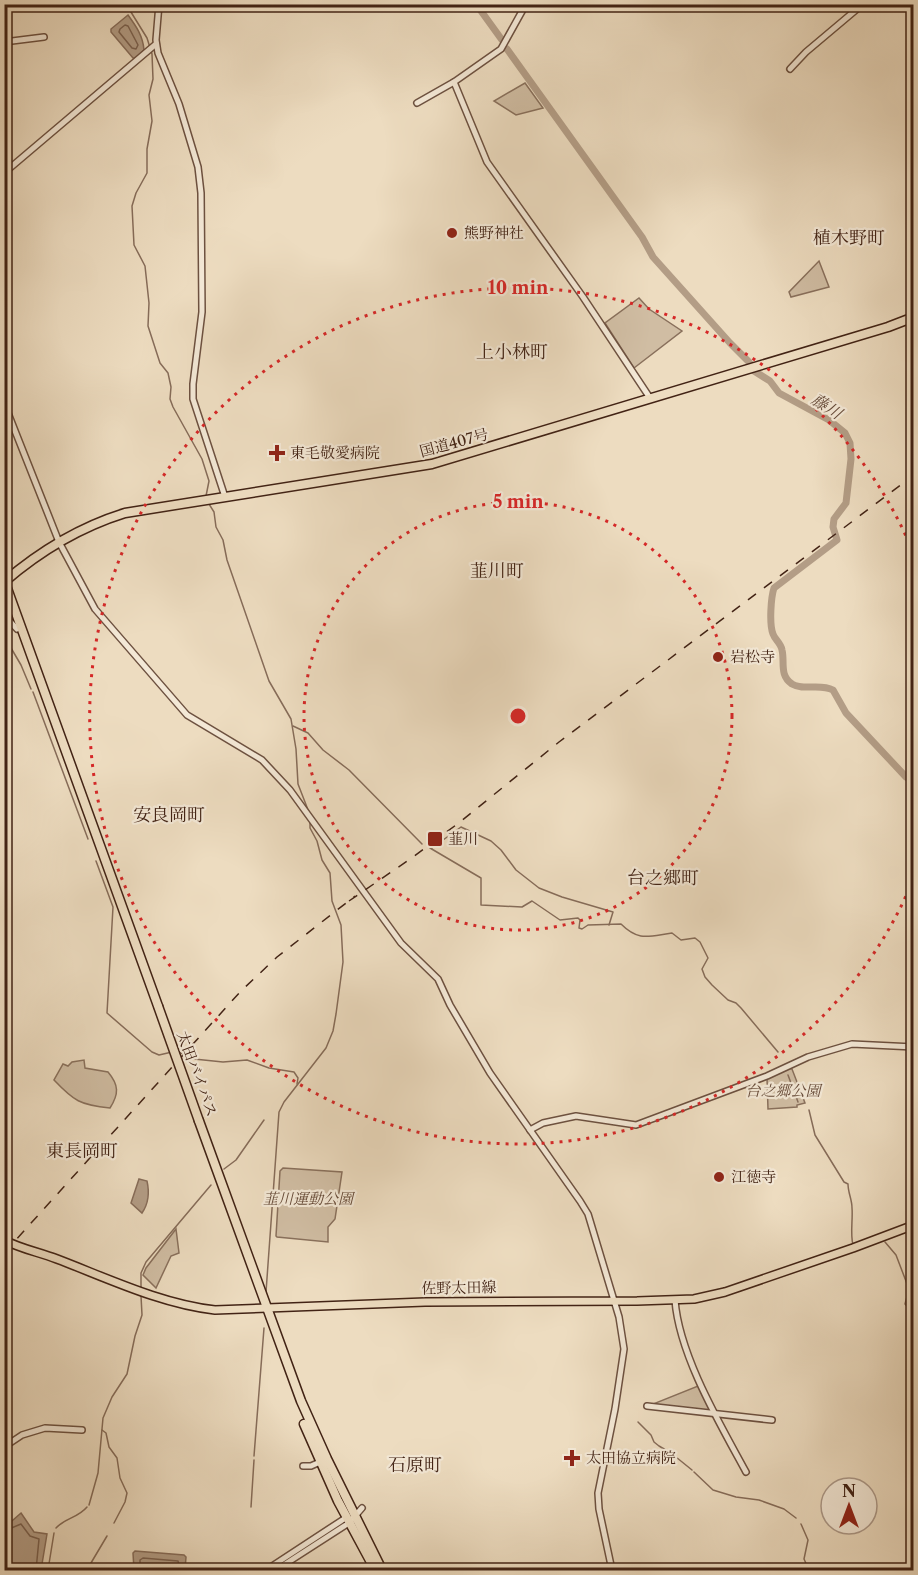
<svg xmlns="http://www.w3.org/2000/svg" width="918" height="1575" font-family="'Libre Caslon Text','Noto Serif JP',serif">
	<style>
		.green { fill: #d0bda3; stroke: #89705c; stroke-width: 1.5 }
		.water { fill: #b39d86; stroke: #866c59; stroke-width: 1.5 }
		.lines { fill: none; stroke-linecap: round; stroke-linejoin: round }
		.shore { stroke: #7a604e; stroke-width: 1.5 }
		.stream { stroke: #866c59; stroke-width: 1.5 }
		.river { stroke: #b39d86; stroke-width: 7 }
		.minor-casing { stroke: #6d5140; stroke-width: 8 }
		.major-casing { stroke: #422315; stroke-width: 10 }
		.highway-casing { stroke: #422315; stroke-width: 11 }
		.minor { stroke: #f3e8d6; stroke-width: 5 }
		.major { stroke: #eddcc0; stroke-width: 7 }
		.highway { stroke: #eddcc0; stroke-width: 8 }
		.rail { stroke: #422315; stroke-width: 1.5; stroke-dasharray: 10 10; stroke-linecap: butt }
		.highway-bridge-casing { stroke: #422315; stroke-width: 11; stroke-linecap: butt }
		.highway-bridge { stroke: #eddcc0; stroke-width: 8 }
		.ring { fill: none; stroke: #d62828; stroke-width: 3; stroke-dasharray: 3 6 }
		.poi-dot { fill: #8f2418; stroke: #f3e8d6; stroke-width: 2 }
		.labels { text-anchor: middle; stroke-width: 4.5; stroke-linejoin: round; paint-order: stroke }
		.poi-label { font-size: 15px; fill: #422315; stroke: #f3e8d6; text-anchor: start }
		.street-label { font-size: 15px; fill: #422315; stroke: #f3e8d6 }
		.park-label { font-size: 15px; font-style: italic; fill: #664a38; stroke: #f3e8d6 }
		.water-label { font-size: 16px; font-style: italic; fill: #644837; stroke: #f3e8d6 }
		.quarter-label { font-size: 18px; fill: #422315; stroke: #f3e8d6 }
		.centre { fill: #d62828; stroke: #f3e8d6; stroke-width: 3 }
		.ring-label { font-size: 18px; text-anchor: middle; font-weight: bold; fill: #d62828; stroke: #f3e8d6; stroke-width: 4.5; stroke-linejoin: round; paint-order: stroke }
	</style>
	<rect width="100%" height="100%" fill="#eddcc0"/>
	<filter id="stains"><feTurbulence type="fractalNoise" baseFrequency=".00333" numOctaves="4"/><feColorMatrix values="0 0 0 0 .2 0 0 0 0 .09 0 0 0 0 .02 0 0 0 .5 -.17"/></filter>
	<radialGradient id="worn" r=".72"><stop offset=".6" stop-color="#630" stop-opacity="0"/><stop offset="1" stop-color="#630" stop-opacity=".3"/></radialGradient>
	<!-- green -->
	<g class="green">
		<path d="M525,83L543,108L516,115L494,101Z"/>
		<path d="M819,261L829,287L791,297L789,292Z"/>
		<path d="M639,298L649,309L682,331L634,368L605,323Z"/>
		<path d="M84,1060L85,1068L108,1072C119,1085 119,1094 110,1108C80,1105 74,1101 54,1080L63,1064L68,1066L72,1062Z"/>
		<path d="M789,1068L792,1069L805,1103L797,1105V1107L768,1109L767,1078Z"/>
		<path d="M283,1168L342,1172L335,1219L328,1227V1242L277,1237L276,1236L280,1171Z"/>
		<path d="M176,1229L179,1253L171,1256L156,1288L143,1275L146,1268Z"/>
		<path d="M698,1386L700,1387L710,1408L708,1411L653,1404Z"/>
	</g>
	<!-- water -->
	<g class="water">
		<path d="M128,15C136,26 143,36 144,50L136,58H133L111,32V29Z"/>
		<path d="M139,1179L147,1181C149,1190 149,1203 142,1213L131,1203Z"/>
		<path d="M21,1513L34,1532L47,1534L41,1570H5V1527Z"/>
		<path d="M135,1551L184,1555L186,1557L185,1570H193H134L133,1553Z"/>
	</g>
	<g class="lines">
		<!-- shore -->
		<g class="shore">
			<path d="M125,25L128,26L138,45L136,49L132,48L119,32L120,29Z"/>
			<path d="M4,1531L21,1524L30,1536L39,1539L36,1570"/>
			<path d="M140,1570V1560L143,1558L178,1561L180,1570"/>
		</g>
		<!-- stream -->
		<g class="stream">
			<path d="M126,4L147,38L152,54L153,79L149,95L152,121L147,149V173L136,193L132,206L134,245L145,266L149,303L148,326L160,363L168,373L171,387L170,399L173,407L202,459L209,481L206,496"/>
			<path d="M209,504L214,512L216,527L223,540L227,560L269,681L291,719L296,749L298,784L310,815"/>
			<path d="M4,636L21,665L31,689"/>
			<path d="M33,692L88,839"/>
			<path d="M293,726L308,733L323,750L349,770L422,844"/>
			<path d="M430,848L481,878V905L522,907L532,901L560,920L578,918L580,920L579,928L582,929L588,925L621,924C639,942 649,936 672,933L681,940L695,938L700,942L708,958L702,969L705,977L712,985L728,1000L736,1003L741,1008L778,1052"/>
			<path d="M432,848L461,827L491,841L501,850L516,870L539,888L562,897L613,912L609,925"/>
			<path d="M96,861L113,907L107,1013L152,1052L159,1055L172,1052"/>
			<path d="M177,1051L194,1059L223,1062L247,1060L269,1068L294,1072L298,1078L297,1084"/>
			<path d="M788,1075L798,1102"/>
			<path d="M809,1110L815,1135L844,1182L848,1184C848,1193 852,1199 852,1208C853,1220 850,1234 853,1245"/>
			<path d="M224,1169L236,1160L264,1120"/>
			<path d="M885,1242L896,1255L909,1289L905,1304L914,1314"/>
			<path d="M141,1288V1273L146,1262L211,1185"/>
			<path d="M266,1292L279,1112L284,1102L326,1048L333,1031L336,1014L343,962L341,925L332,901L330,873L322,860L317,841L310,828V820"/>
			<path d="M638,1422L651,1435L654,1442L659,1446L671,1453L692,1470"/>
			<path d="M102,1430L106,1433L109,1447L117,1458L120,1478L127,1493L125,1502L114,1523"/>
			<path d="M254,1456L264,1328"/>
			<path d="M694,1472L713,1490L736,1497L759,1500L784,1509L796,1518"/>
			<path d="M89,1505L98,1473L103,1418L112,1397L127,1374L135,1336L142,1315L141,1296"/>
			<path d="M251,1507L254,1460"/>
			<path d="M801,1524L808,1540L804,1559L809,1570"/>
			<path d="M56,1528C65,1518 78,1518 87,1507"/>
			<path d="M88,1568L107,1536"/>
			<path d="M48,1570L54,1533"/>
		</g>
		<!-- river -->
		<g class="river">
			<path d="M476,4L502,40"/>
			<path d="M507,49L642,237L653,257L730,343L749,362L754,371L770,381L779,393L829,420L845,433L850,443L851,459L846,503L834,519L833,527L837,540L774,588C771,597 769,624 773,634C775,640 781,643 782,650C785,662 779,675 792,684C804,691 820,683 833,690L846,713L906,777L914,782"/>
		</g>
		<!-- minor casing -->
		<g class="minor-casing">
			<g id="minor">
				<path d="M159,4L156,40L158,53L179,104L198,167L201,193L202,312L193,384V399L225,497"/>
				<path d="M4,42L44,37"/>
				<path d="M790,69L806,52L863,4"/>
				<path d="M454,82L487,162L583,297L650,398"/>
				<path d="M417,103L454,82L501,49L526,4"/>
				<path d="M4,173L156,44"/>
				<path d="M4,403L59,542L95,609L187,715L262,760L290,790L401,943L438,979L450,1005L490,1073L580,1201L588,1214L619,1317L624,1349L615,1409L598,1493L599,1509L612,1570"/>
				<path d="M4,615L17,629"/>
				<path d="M530,1130L543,1123L576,1116L636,1125L767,1076L808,1057L852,1044L914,1047"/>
				<path d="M675,1300C679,1355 720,1424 746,1472"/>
				<path d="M647,1406L772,1420"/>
				<path d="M4,1447L22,1435L45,1428L82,1430"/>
				<path d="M303,1466H311L320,1462"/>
				<path d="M266,1570L347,1517"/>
				<path d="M276,1570L349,1523L362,1508"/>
			</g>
		</g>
		<!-- major casing -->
		<g class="major-casing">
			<path id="major" d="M4,1240C21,1249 39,1252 57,1259C107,1278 161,1304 215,1310L425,1302L637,1301L694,1299L725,1292L853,1248L914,1225"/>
		</g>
		<!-- highway casing -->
		<g class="highway-casing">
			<g id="highway">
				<path d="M4,580L158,1006"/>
				<path d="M4,582C40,551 80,527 125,513L432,464L888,327L914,317"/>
				<path d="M199,1121L301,1401L327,1459L382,1570"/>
				<path d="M304,1424L338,1501L373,1566"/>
			</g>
		</g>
		<!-- minor -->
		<use href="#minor" class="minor"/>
		<!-- major -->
		<use href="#major" class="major"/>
		<!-- highway -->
		<use href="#highway" class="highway"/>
		<!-- rail -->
		<g class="rail">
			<path d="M349,901L413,857L460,822L559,742L914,475"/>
			<path d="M4,1253L240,992L277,957L355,896"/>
		</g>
		<!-- highway-bridge casing -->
		<g class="highway-bridge-casing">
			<path id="highway-bridge" d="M158,1006L199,1121"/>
		</g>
		<!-- highway-bridge -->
		<use href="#highway-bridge" class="highway-bridge"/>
	</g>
	<!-- distance rings -->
	<g class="ring">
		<circle cx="518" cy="716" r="214"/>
		<path d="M913 880A428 428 0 1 1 913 552"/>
	</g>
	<!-- markers -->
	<g class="poi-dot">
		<circle cx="452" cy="233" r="6"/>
		<path d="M274 444h6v6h6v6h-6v6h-6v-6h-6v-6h6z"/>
		<circle cx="718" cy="657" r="6"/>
		<rect x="427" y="831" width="16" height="16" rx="3"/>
		<circle cx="719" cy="1177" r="6"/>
		<path d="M569 1449h6v6h6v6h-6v6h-6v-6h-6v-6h6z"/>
	</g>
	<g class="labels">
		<!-- poi labels -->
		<g class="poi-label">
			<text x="464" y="238">熊野神社</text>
			<text x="290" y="458">東毛敬愛病院</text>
			<text x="730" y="662">岩松寺</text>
			<text x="448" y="844">韮川</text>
			<text x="731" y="1182">江徳寺</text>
			<text x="586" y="1463">太田協立病院</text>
		</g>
		<!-- street labels -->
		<g class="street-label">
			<text transform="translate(454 443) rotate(-15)" y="5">国道407号</text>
			<text transform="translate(197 1074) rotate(70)" y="5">太田バイパス</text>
			<text transform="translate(459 1288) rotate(-1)" y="5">佐野太田線</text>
		</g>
		<!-- park labels -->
		<g class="park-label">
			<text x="783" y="1096">台之郷公園</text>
			<text x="308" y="1204">韮川運動公園</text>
		</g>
		<!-- water labels -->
		<g class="water-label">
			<text transform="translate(827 406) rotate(33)" y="6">藤川</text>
		</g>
		<!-- quarter labels -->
		<g class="quarter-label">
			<text x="849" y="244">植木野町</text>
			<text x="512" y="358">上小林町</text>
			<text x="497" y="577">韮川町</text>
			<text x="169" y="821">安良岡町</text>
			<text x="663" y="884">台之郷町</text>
			<text x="82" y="1157">東長岡町</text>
			<text x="415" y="1471">石原町</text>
		</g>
	</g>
	<circle cx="518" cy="716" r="9" class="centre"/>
	<g class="ring-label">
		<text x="518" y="294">10 min</text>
		<text x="518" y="508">5 min</text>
	</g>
	<!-- margin -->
	<rect width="918" height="1575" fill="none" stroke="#eddcc0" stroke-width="24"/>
	<rect x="6" y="6" width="906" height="1563" fill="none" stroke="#422315" stroke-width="3"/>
	<rect x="12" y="12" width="894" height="1551" fill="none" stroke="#422315" stroke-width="1.5"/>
	<!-- north arrow -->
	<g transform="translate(849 1506)"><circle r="28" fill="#f3e8d6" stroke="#ac9989" stroke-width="1.5"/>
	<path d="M0-4.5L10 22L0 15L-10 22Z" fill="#8f2418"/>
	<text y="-9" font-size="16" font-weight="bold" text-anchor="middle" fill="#422315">N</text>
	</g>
	<rect width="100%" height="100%" filter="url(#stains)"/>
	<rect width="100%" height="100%" fill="url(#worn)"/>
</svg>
